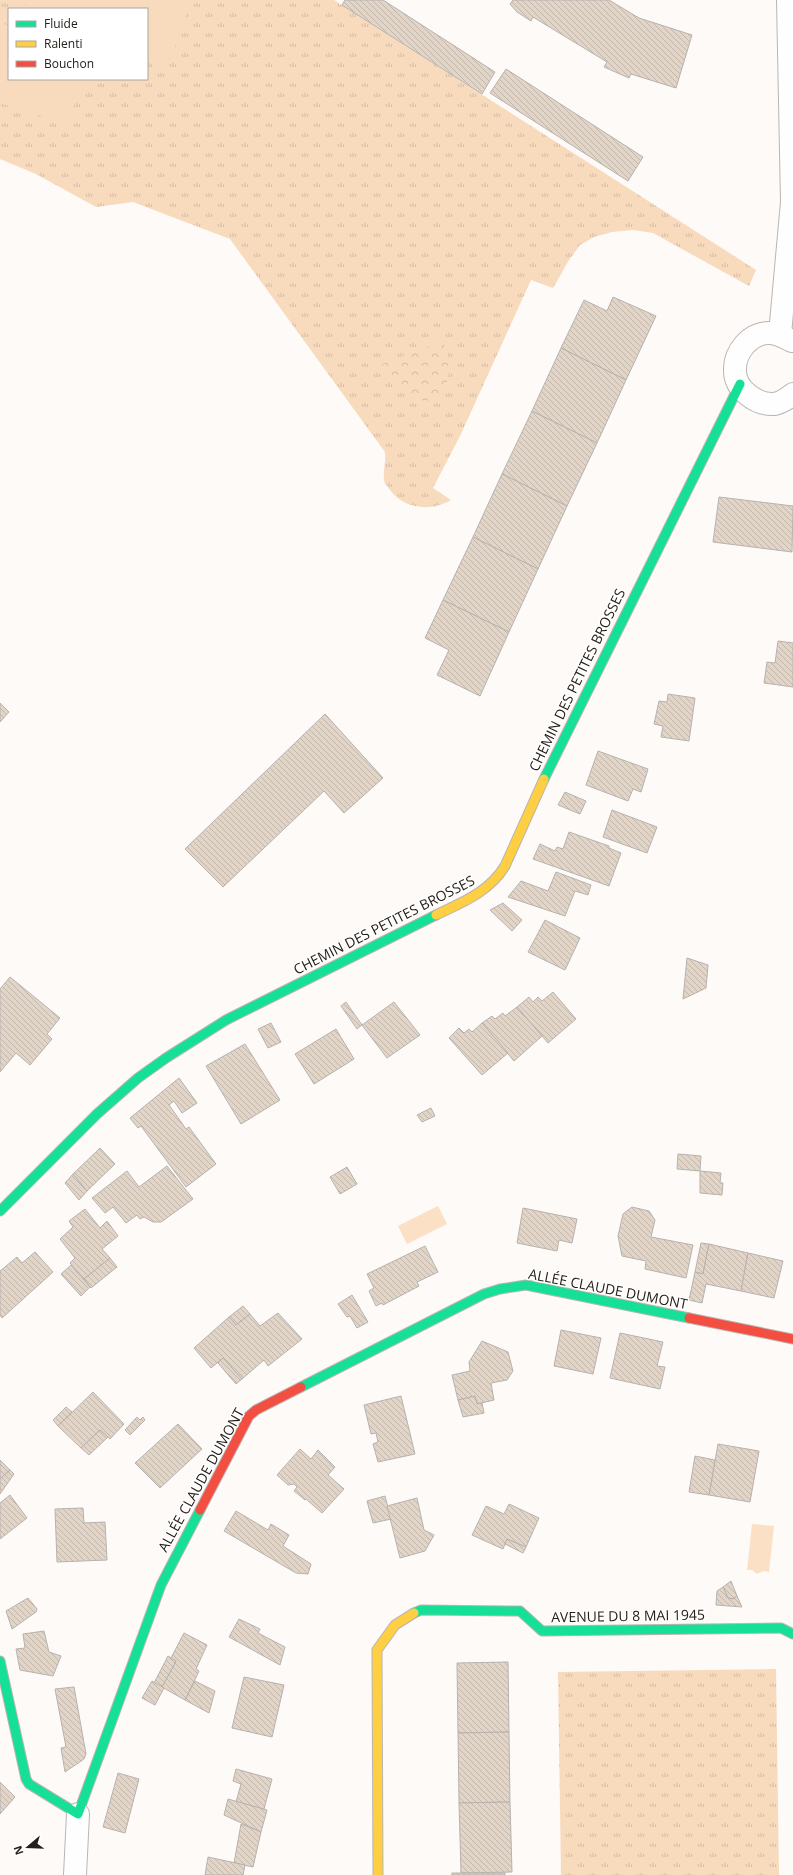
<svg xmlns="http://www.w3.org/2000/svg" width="793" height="1875" font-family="'Open Sans',sans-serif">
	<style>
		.grass { fill: url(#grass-tufts); fill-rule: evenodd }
		.park { fill: url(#park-crowns) }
		.pitch { fill: #f8dabd }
		.water { fill: #fce0c6 }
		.building { fill: url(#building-back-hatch); stroke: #b7b2af }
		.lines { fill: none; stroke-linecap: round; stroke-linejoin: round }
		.street-casing { stroke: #bab5b2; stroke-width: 24 }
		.fast-casing { stroke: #bab5b2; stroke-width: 11 }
		.slow-casing { stroke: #bab5b2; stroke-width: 11 }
		.jam-casing { stroke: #bab5b2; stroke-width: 11 }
		.street { stroke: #fffefe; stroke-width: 22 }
		.fast { stroke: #16e098; stroke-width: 9 }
		.slow { stroke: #ffcf43; stroke-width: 9 }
		.jam { stroke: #f24e42; stroke-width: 9 }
		.labels { text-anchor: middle; stroke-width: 3; stroke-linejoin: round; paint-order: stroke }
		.street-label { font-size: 14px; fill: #26201a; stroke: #fff }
	</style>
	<defs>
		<pattern id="grass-tufts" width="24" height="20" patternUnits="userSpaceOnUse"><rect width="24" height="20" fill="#f8dabd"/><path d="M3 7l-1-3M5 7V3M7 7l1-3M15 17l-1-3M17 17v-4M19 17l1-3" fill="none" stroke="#d4bba2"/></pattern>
		<pattern id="park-crowns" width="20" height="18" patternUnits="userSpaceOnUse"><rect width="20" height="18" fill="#f8dabd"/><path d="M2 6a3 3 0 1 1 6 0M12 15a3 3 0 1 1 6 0" fill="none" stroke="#d4bba2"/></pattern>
		<pattern id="building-back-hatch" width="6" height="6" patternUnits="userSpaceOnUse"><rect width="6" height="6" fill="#e2d5c8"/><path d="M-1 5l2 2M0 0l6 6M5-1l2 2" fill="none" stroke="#c2b7ab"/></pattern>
	</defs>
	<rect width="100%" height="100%" fill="#fdfaf8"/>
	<!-- grass -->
	<g class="grass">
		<path d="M0,0H334L756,270L749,286L653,233L633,230L612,232L594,237L580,245L569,260L553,288L531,280L460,436L433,488L451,500C431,512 404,509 390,490C388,487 384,483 384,480C383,471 386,461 385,452L230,239L133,202L96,207L36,174L0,159ZM9,9H147V79H9Z"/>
		<path d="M776,1669L779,1875H561L558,1672Z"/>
	</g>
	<!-- park -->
	<path class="park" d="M443,341C446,351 450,361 449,371C447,394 433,408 410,397C405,394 399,390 395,386C390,382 388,377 382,373V364Z"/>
	<!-- pitch -->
	<g class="pitch">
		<path d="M28,0H191L169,65L147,58V9H25Z"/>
		<path d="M0,23L9,26V79H83L68,125L0,103Z"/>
	</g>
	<!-- water -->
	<g class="water">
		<path d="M438,1206L447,1224L407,1244L398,1226Z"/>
		<path d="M752,1524L774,1526L769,1572L764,1571L757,1574L752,1570H747Z"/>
	</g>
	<!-- building -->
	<g class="building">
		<path d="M345,0H383L495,72L482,94L342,5Z"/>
		<path d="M513,0H609L639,18L692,35L676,88L631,74L629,78L604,67L607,62L533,17L531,21L517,12L510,4Z"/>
		<path d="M506,69L643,157L628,181L490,93Z"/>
		<path d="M613,297L656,316L626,380L561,348L584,300L607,311Z"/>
		<path d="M561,348L626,380L597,443L532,411Z"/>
		<path d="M532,411L597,443L567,506L502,474Z"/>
		<path d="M502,474L567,506L538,569L473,537Z"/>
		<path d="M719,497L793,506L792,552L713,542Z"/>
		<path d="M473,537L538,569L509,632L443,600Z"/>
		<path d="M443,600L509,632L480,696L437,675L449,650L425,638Z"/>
		<path d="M778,641L793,643V687L764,683L767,662L775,663Z"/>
		<path d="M668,694L695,698L689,741L661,737L663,726L654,724L659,701L667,702Z"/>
		<path d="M0,703L9,712L0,722Z"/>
		<path d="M325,714L383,778L344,813L324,791L223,887L185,849Z"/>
		<path d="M598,751L648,769L641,792L633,789L628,801L586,785Z"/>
		<path d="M565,792L586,801L580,814L558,805Z"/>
		<path d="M612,810L657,827L647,853L603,837Z"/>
		<path d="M569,832L609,846V848L621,853L609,886L533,859L540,844L555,851L557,847L563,849Z"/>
		<path d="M556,872L591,885L588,895L575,891L565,916L508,897L521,881L548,891Z"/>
		<path d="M503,903L522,920L512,931L490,910Z"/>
		<path d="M545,920L580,938L565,970L528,952Z"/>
		<path d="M687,958L708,965L706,988L683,999Z"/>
		<path d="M10,977L60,1018L47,1034L52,1039L30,1065L16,1053L0,1072V989Z"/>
		<path d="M553,992L576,1019L548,1043L517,1007L529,997L533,1002L538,997L542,1001Z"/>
		<path d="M346,1002L362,1025L357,1029L341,1006Z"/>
		<path d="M394,1002L420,1035L387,1058L362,1025Z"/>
		<path d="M517,1007L542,1036L514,1061L482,1023L492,1016L495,1019L503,1013L505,1016Z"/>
		<path d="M271,1023L281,1042L268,1048L258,1029Z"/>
		<path d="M482,1023L508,1053L482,1075L449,1038L459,1028L464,1033L469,1029L472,1032Z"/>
		<path d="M336,1029L354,1059L314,1084L295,1054Z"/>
		<path d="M245,1044L280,1100L241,1124L206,1066Z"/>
		<path d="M179,1078L197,1103L182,1113L174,1101L169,1105L186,1129L189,1127L216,1164L186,1187L141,1126L138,1128L130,1118Z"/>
		<path d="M431,1108L435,1116L422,1122L417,1115Z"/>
		<path d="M100,1148L115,1164L87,1191L73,1174Z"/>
		<path d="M678,1154L701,1156L700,1171L677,1169Z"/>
		<path d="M167,1166L193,1199L161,1222H153L144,1217L140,1219L137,1215L126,1223L113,1207L105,1213L92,1198L127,1171L139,1187Z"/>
		<path d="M347,1167L357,1184L340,1194L330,1177Z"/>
		<path d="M700,1171L721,1173L720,1183H723L722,1195L700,1193Z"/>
		<path d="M73,1174L87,1191L79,1200L65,1183Z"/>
		<path d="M632,1207L649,1211L655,1220L651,1237L693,1245L686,1278L645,1269L646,1261L622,1256L618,1236L623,1214Z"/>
		<path d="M523,1208L577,1219L572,1243L559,1240L557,1251L517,1243Z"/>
		<path d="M85,1209L100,1228L107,1221L118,1236L102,1249L110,1258L84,1279L70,1263L75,1258L60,1239L73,1227L69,1221Z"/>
		<path d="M701,1243L709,1244L703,1274L695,1272Z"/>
		<path d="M709,1244L748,1253L741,1291L706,1284L702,1303L689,1300L695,1272L703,1274Z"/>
		<path d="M425,1246L438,1272L417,1282L419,1286L383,1305L382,1303L376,1306L369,1291L374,1288L367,1274Z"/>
		<path d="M35,1252L53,1272L2,1318L0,1315V1271L17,1257L22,1263Z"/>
		<path d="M748,1253L783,1261L774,1298L741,1291Z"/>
		<path d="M110,1258L117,1267L91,1288L84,1279Z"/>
		<path d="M71,1265L90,1287L81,1296L61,1274Z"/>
		<path d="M352,1295L368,1322L357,1328L350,1316L347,1317L338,1304Z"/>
		<path d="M243,1306L250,1314L236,1325L229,1317Z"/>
		<path d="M278,1313L302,1339L268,1366L264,1360L242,1379L223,1358L211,1368L194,1348L229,1317L236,1325L250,1314L260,1326Z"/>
		<path d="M561,1330L601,1338L593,1374L554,1366Z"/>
		<path d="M620,1333L663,1342L657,1366L665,1367L660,1389L610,1378Z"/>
		<path d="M482,1341L508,1352L513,1371L507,1380L491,1383L494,1400L477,1404L475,1396L458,1400L452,1375L470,1371L469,1362Z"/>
		<path d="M223,1358L242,1379L236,1384L218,1363Z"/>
		<path d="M93,1392L124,1424L110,1439L100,1430L81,1448L58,1426Z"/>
		<path d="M401,1396L415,1454L378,1462L373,1444L378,1442L376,1433L371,1434L364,1405Z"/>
		<path d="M475,1396L477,1404L482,1403L484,1413L463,1417L458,1400Z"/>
		<path d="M66,1407L72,1412L58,1426L53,1420Z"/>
		<path d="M137,1417L140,1420L143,1417L145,1420L130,1435L125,1430Z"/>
		<path d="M178,1424L202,1449L160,1488L135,1463Z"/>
		<path d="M100,1430L108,1437L89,1455L81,1448Z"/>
		<path d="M718,1444L759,1451L750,1502L709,1495Z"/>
		<path d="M300,1449L311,1459L318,1450L335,1467L328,1475L344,1489L322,1513L306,1499L305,1500L294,1491L297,1487L294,1484L288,1485L277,1475Z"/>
		<path d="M695,1456L715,1460L709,1495L689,1492Z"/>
		<path d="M0,1460L10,1470L0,1479Z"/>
		<path d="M10,1470L14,1474L0,1494V1479Z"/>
		<path d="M10,1495L27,1518L0,1539V1503Z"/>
		<path d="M385,1496L391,1519L373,1523L367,1501Z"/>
		<path d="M417,1498L424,1530L434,1535L425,1551L400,1558L387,1506Z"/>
		<path d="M509,1504L539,1518L526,1547L507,1539L503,1549L472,1535L486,1506L504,1514Z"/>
		<path d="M83,1508L84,1523L105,1522L107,1560L57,1562L55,1509Z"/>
		<path d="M236,1511L268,1530L271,1524L289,1535L283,1546L311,1564L308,1574L296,1573L224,1531Z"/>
		<path d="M507,1539L526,1547L523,1553L505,1544Z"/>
		<path d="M731,1581L737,1596L733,1599L728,1598L723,1587Z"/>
		<path d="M723,1587L728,1598L733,1599L737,1596L742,1607L716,1605L717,1591Z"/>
		<path d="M28,1598L37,1609L36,1612L12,1629L6,1611Z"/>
		<path d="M239,1619L260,1629L258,1633L285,1647L280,1665L229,1637Z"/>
		<path d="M44,1631L49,1652L61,1656L53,1676L20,1670L16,1649L25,1648L23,1634Z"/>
		<path d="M184,1633L207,1645L196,1669L199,1671L185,1700L162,1687L176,1661L171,1658Z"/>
		<path d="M168,1656L176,1661L162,1687L154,1683Z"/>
		<path d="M508,1662L509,1732L458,1733L457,1663Z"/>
		<path d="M244,1677L284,1685L272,1737L232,1728Z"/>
		<path d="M152,1681L164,1688L155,1705L142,1698Z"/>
		<path d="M195,1681L215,1691L209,1713L185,1700Z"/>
		<path d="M74,1687L86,1754L84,1759L65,1772L61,1748L66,1747L55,1689Z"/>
		<path d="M509,1732L510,1802L459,1803L458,1733Z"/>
		<path d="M236,1769L272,1779L264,1809L236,1802L241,1784L233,1781Z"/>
		<path d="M118,1773L139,1779L125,1833L103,1827Z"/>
		<path d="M0,1782L15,1797L0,1814Z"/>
		<path d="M228,1799L267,1810L261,1832L224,1815Z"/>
		<path d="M510,1802L512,1872L461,1873L459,1803Z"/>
		<path d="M241,1824L261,1832L253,1867L234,1863Z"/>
		<path d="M208,1857L245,1865L243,1875H205Z"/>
		<rect x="452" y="1873" width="53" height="2"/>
	</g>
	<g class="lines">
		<!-- street casing -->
		<g class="street-casing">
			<g id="street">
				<path d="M780,334L792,202L788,0"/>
				<path d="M792,341C784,337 778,333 769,333C750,333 734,352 735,371C735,389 756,405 774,404C781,403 788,398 793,394"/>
				<path d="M75,1875L78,1814"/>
			</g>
		</g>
		<!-- fast casing -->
		<g class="fast-casing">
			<g id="fast">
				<path d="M544,779L740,384"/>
				<path d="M0,1211L97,1114L138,1078L166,1058L226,1020L436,915"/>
				<path d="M301,1387L484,1294L500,1289L526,1285L689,1318"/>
				<path d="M414,1613L421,1610L520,1611L542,1631L781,1628L793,1634"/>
				<path d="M0,1661L26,1779L29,1784L78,1814L161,1585L200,1510"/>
			</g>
		</g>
		<!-- slow casing -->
		<g class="slow-casing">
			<g id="slow">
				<path d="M436,915C463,902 489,892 505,866L544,779"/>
				<path d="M378,1875L377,1650L395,1625L414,1613"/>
			</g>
		</g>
		<!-- jam casing -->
		<g class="jam-casing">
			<g id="jam">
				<path d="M689,1318L793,1339"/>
				<path d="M200,1510L249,1416L256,1410L301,1387"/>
			</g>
		</g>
		<!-- street -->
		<use href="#street" class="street"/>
		<!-- fast -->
		<use href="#fast" class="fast"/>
		<!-- slow -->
		<use href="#slow" class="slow"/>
		<!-- jam -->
		<use href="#jam" class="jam"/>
	</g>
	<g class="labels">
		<!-- street labels -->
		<g class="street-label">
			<text transform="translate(577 680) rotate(-64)" y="5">CHEMIN DES PETITES BROSSES</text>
			<text transform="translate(384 925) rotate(-27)" y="5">CHEMIN DES PETITES BROSSES</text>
			<text transform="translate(608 1289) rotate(11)" y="5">ALLÉE CLAUDE DUMONT</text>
			<text transform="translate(201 1480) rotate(-61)" y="5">ALLÉE CLAUDE DUMONT</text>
			<text transform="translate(628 1616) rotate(-1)" y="5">AVENUE DU 8 MAI 1945</text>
		</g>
	</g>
	<!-- legend -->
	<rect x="8" y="8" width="140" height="72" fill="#ffffff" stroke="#a8a6a3"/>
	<rect x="16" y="21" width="20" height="6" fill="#16e098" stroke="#a8a6a3"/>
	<text x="44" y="28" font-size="12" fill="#26201a">Fluide</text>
	<rect x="16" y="41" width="20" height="6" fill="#ffcf43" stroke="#a8a6a3"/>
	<text x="44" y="48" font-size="12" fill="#26201a">Ralenti</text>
	<rect x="16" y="61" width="20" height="6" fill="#f24e42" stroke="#a8a6a3"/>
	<text x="44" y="68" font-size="12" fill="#26201a">Bouchon</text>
	<!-- north arrow -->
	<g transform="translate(28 1847) rotate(251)" stroke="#ffffff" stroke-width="3" paint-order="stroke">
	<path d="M0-3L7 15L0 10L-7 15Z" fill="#26201a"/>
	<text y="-6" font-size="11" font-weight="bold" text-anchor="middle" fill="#26201a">N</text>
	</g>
</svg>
